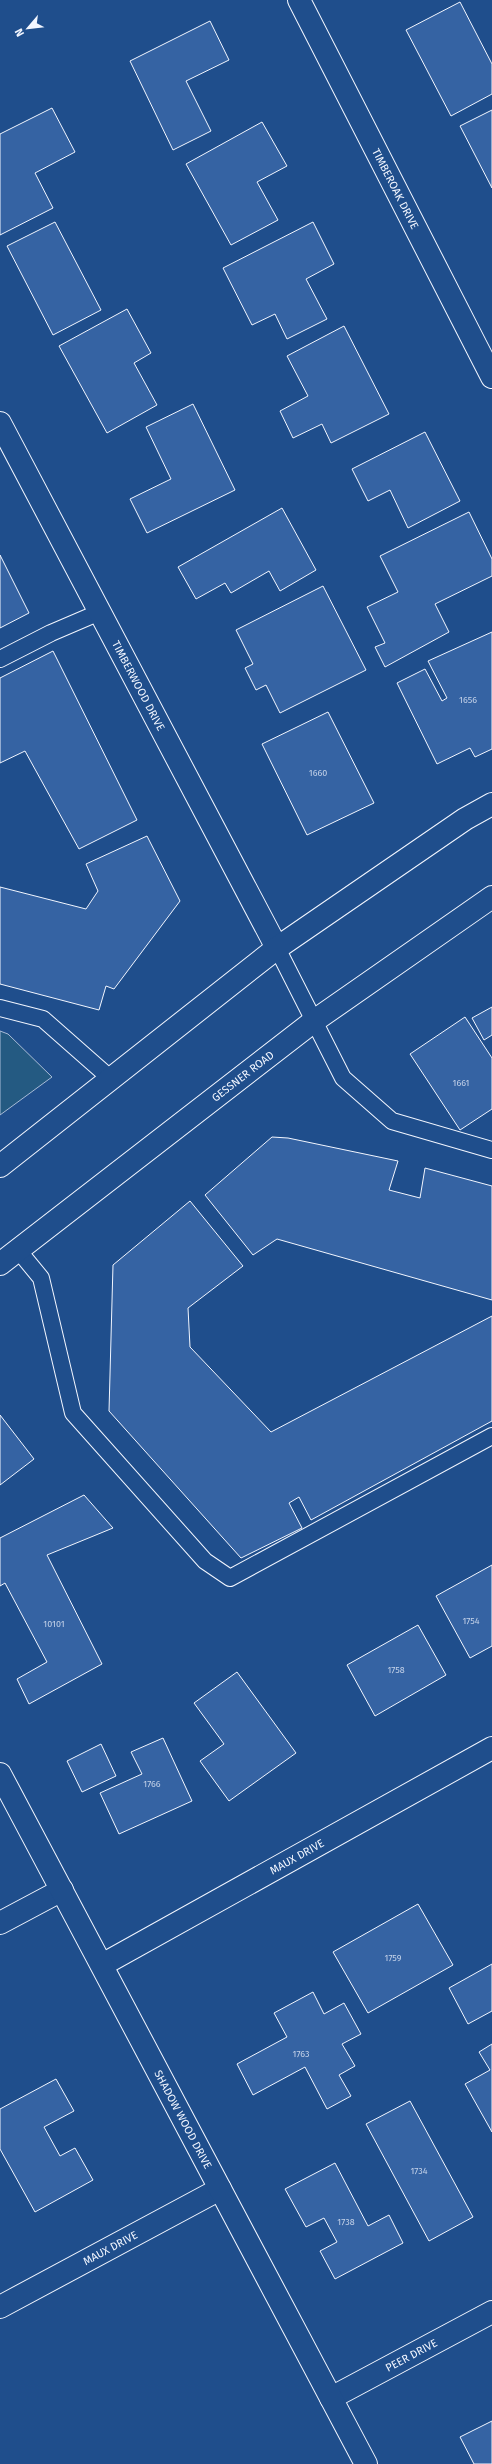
<svg xmlns="http://www.w3.org/2000/svg" width="492" height="2464" font-family="'Fira Sans',sans-serif">
	<style>
		.green { fill: #245a82; stroke: #a8bbd7 }
		.building { fill: #3563a3; stroke: #f2f6ff }
		.lines { fill: none; stroke-linecap: round; stroke-linejoin: round }
		.service-casing { stroke: #f2f6ff; stroke-width: 18 }
		.minor-casing { stroke: #f2f6ff; stroke-width: 24 }
		.tertiary-casing { stroke: #f2f6ff; stroke-width: 24 }
		.secondary-casing { stroke: #f2f6ff; stroke-width: 24 }
		.service { stroke: #1f4e8c; stroke-width: 16 }
		.minor { stroke: #1f4e8c; stroke-width: 22 }
		.tertiary { stroke: #1f4e8c; stroke-width: 22 }
		.secondary { stroke: #1f4e8c; stroke-width: 22 }
		.labels { text-anchor: middle; stroke-width: 3; stroke-linejoin: round; paint-order: stroke }
		.number-label { font-size: 9px; fill: #c3d1e8 }
		.street-label { font-size: 11px; fill: #f2f6ff; stroke: #1f4e8c }
	</style>
	<rect width="100%" height="100%" fill="#1f4e8c"/>
	<!-- green -->
	<path class="green" d="M0,1031L8,1034L52,1077L0,1115Z"/>
	<!-- building -->
	<g class="building">
		<path d="M460,2L492,64V94L451,116L406,30Z"/>
		<path d="M210,21L229,60L186,81L211,131L173,150L130,61Z"/>
		<path d="M52,108L75,152L35,173L53,208L0,235V134Z"/>
		<path d="M492,110V188L460,126Z"/>
		<path d="M262,122L287,166L257,182L278,220L231,245L186,164Z"/>
		<path d="M55,222L101,310L53,335L7,246Z"/>
		<path d="M313,222L334,264L306,279L327,319L287,339L275,314L252,325L223,268Z"/>
		<path d="M127,309L151,353L134,363L157,405L107,433L59,346Z"/>
		<path d="M344,326L389,414L331,443L322,424L293,438L280,411L308,396L287,356Z"/>
		<path d="M193,404L235,490L147,533L130,499L171,479L146,427Z"/>
		<path d="M425,432L460,501L408,528L390,490L368,501L352,469Z"/>
		<path d="M282,508L316,570L280,591L269,571L231,593L225,583L196,599L178,567Z"/>
		<path d="M469,512L492,559V576L435,604L449,632L385,667L375,647L385,643L367,607L398,592L380,556Z"/>
		<path d="M0,555L29,613L0,628Z"/>
		<path d="M323,586L366,670L280,713L266,685L256,690L245,668L253,664L236,630Z"/>
		<path d="M492,632V749L475,757L470,748L437,764L397,683L425,669L442,701L447,698L428,661Z"/>
		<path d="M53,651L137,820L79,849L25,751L0,763V678Z"/>
		<path d="M328,712L374,803L307,835L262,744Z"/>
		<path d="M147,836L180,901L114,989L106,986L99,1010L0,984V887L86,909L98,891L86,864Z"/>
		<path d="M492,1007V1035L484,1040L472,1018Z"/>
		<path d="M465,1017L492,1058V1109L460,1130L410,1054Z"/>
		<path d="M272,1137L288,1138L398,1161L389,1190L420,1198L425,1168L492,1186V1300L277,1239L253,1255L205,1195Z"/>
		<path d="M190,1201L243,1266L188,1308L190,1347L271,1432L492,1316V1421L311,1520L299,1497L289,1503L302,1528L241,1558L109,1411L113,1265Z"/>
		<path d="M0,1415L34,1459L0,1485Z"/>
		<path d="M84,1495L113,1528L47,1555L102,1664L29,1704L17,1679L47,1662L5,1583L0,1586V1538Z"/>
		<path d="M492,1565V1646L470,1658L436,1596Z"/>
		<path d="M418,1625L446,1675L375,1716L347,1665Z"/>
		<path d="M237,1672L296,1753L229,1801L200,1761L224,1744L194,1703Z"/>
		<path d="M163,1738L192,1801L119,1834L100,1793L142,1774L131,1752Z"/>
		<path d="M101,1744L116,1776L82,1792L67,1761Z"/>
		<path d="M418,1904L453,1965L368,2013L333,1952Z"/>
		<path d="M492,1964V2011L468,2024L449,1988Z"/>
		<path d="M313,1992L324,2014L344,2003L361,2034L342,2044L355,2066L339,2075L351,2096L327,2109L305,2067L253,2095L237,2064L287,2037L274,2013Z"/>
		<path d="M492,2044V2132L465,2084L490,2070L479,2052Z"/>
		<path d="M56,2079L74,2111L44,2127L60,2156L75,2148L93,2180L35,2212L0,2149V2109Z"/>
		<path d="M410,2101L473,2217L429,2241L366,2124Z"/>
		<path d="M335,2163L368,2226L389,2215L403,2243L335,2279L320,2251L337,2242L324,2218L306,2227L285,2189Z"/>
		<path d="M492,2421V2464H474L460,2437Z"/>
	</g>
	<g class="lines">
		<!-- service casing -->
		<g class="service-casing">
			<g id="service">
				<path d="M0,659L51,633L100,612"/>
				<path d="M277,948L343,1078L392,1121L492,1150"/>
				<path d="M0,1008L43,1019L110,1078"/>
				<path d="M18,1250L41,1278L73,1413L205,1561L230,1578L492,1436"/>
			</g>
		</g>
		<!-- minor casing -->
		<g class="minor-casing">
			<g id="minor">
				<path id="s1" d="M299,0L492,377"/>
				<path id="s2" d="M0,423L277,948"/>
				<path d="M0,1923L62,1890"/>
				<path id="s3" d="M102,1965L492,1748"/>
				<path id="s4" d="M0,2307L220,2189"/>
				<path id="s5" d="M331,2398L492,2312"/>
			</g>
		</g>
		<!-- tertiary casing -->
		<g class="tertiary-casing">
			<g id="tertiary">
				<path id="s6" d="M0,1774L366,2464"/>
			</g>
		</g>
		<!-- secondary casing -->
		<g class="secondary-casing">
			<g id="secondary">
				<path d="M0,1166L277,948L465,819L492,804"/>
				<path id="s7" d="M0,1264L314,1021L492,897"/>
			</g>
		</g>
		<!-- service -->
		<use href="#service" class="service"/>
		<!-- minor -->
		<use href="#minor" class="minor"/>
		<!-- tertiary -->
		<use href="#tertiary" class="tertiary"/>
		<!-- secondary -->
		<use href="#secondary" class="secondary"/>
	</g>
	<g class="labels">
		<!-- number labels -->
		<g class="number-label">
			<text x="468" y="703">1656</text>
			<text x="318" y="776">1660</text>
			<text x="461" y="1086">1661</text>
			<text x="471" y="1624">1754</text>
			<text x="54" y="1627">10101</text>
			<text x="396" y="1673">1758</text>
			<text x="152" y="1787">1766</text>
			<text x="393" y="1961">1759</text>
			<text x="301" y="2057">1763</text>
			<text x="419" y="2174">1734</text>
			<text x="346" y="2225">1738</text>
		</g>
		<!-- street labels -->
		<g class="street-label">
			<text dy="4" stroke="none"><textPath href="#s1" startOffset="212">TIMBEROAK DRIVE</textPath></text>
			<text dy="4" stroke="none"><textPath href="#s2" startOffset="297">TIMBERWOOD DRIVE</textPath></text>
			<text dy="4" stroke="none"><textPath href="#s7" startOffset="307">GESSNER ROAD</textPath></text>
			<text dy="4" stroke="none"><textPath href="#s3" startOffset="223">MAUX DRIVE</textPath></text>
			<text dy="4" stroke="none"><textPath href="#s6" startOffset="391">SHADOW WOOD DRIVE</textPath></text>
			<text dy="4" stroke="none"><textPath href="#s4" startOffset="125">MAUX DRIVE</textPath></text>
			<text dy="4" stroke="none"><textPath href="#s5" startOffset="91">PEER DRIVE</textPath></text>
		</g>
	</g>
	<!-- north arrow -->
	<g transform="translate(28 28) rotate(242)" stroke="#1f4e8c" stroke-width="3" paint-order="stroke">
	<path d="M0-3L7 15L0 10L-7 15Z" fill="#f2f6ff"/>
	<text y="-6" font-size="11" font-weight="bold" text-anchor="middle" fill="#f2f6ff">N</text>
	</g>
</svg>
